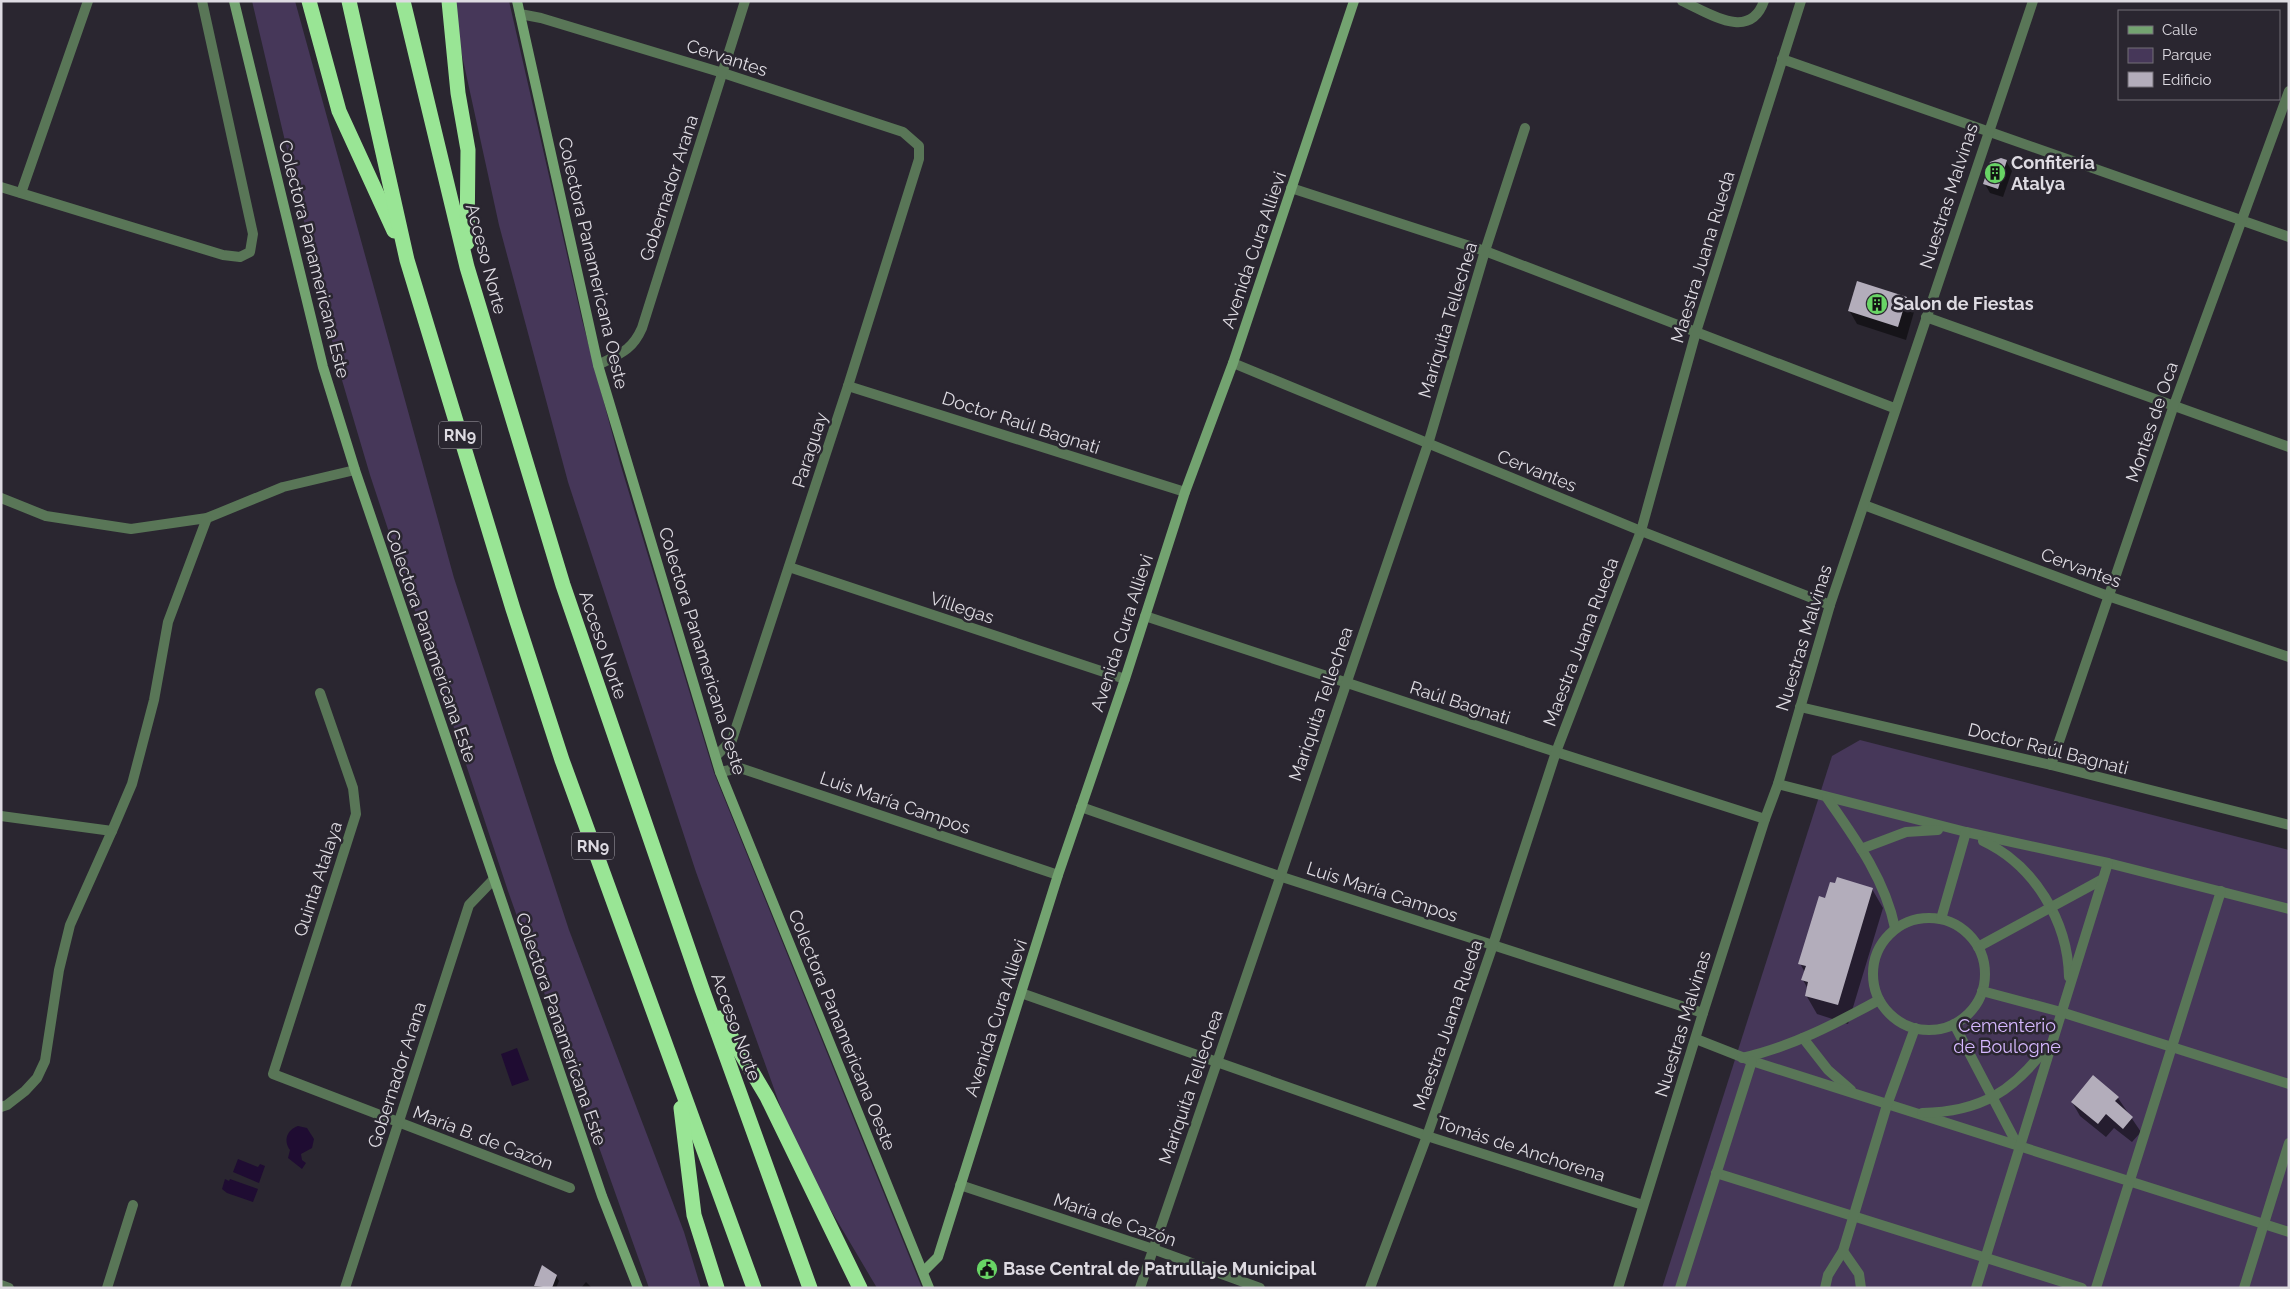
<svg xmlns="http://www.w3.org/2000/svg" width="2290" height="1289" font-family="Raleway,sans-serif">
	<style>
		.green { fill: #463759 }
		.water { fill: #1f0c32 }
		.shadow { fill: #0007 }
		.building { fill: #b3adbb }
		.lines { fill: none; stroke-linecap: round; stroke-linejoin: round }
		.lane { stroke: #597657; stroke-width: 10 }
		.street { stroke: #597657; stroke-width: 10 }
		.secondary { stroke: #73a370; stroke-width: 10 }
		.highway { stroke: #99e595; stroke-width: 15 }
		.labels { text-anchor: middle; stroke-width: 5; stroke-linejoin: round; paint-order: stroke }
		.shield { fill: #2a2630; stroke: #a8a5ad; stroke-width: 1 }
		.shield-label { font-size: 16px; font-weight: bold; fill: #dedbe2 }
		.street-label { font-size: 18px; fill: #dedbe2; stroke: #2a2630 }
		.poi-label { font-size: 18px; font-weight: bold; fill: #dedbe2; stroke: #2a2630; text-anchor: start }
		.park-label { font-size: 18px; fill: #d6b8ff; stroke: #2a2630 }
	</style>
	<rect width="100%" height="100%" fill="#2a2630"/>
	<!-- green -->
	<g class="green">
		<path d="M252,1H295L454,578L569,930L684,1232L701,1288H649L508,891L370,475L339,370Z"/>
		<path d="M455,1H509L582,320L620,463L714,773L922,1288H877L823,1197L786,1122L696,872L568,482L499,225L458,37Z"/>
		<path d="M1860,740L2289,850V1288H1662L1832,756Z"/>
	</g>
	<!-- water -->
	<g class="water">
		<path d="M517,1048L529,1080L512,1086L501,1054Z"/>
		<path d="M298,1126L307,1128L314,1139L312,1148L301,1154L302,1160L306,1163L302,1169L288,1158L290,1150C283,1140 287,1130 298,1126Z"/>
		<path d="M238,1159L258,1167L260,1164L265,1166L259,1183L233,1172Z"/>
		<path d="M225,1179L229,1181L230,1179L258,1189L253,1202L227,1193L222,1189Z"/>
	</g>
	<!-- shadow -->
	<g class="shadow">
		<path d="M2006,161L2012,171L2003,197L1990,193L1985,184Z"/>
		<path d="M1906,298L1914,312L1906,340L1857,324L1849,310Z"/>
		<path d="M1872,889L1883,908L1848,1024L1817,1014L1806,995L1808,989L1803,980L1805,973L1800,963L1826,900Z"/>
		<path d="M2118,1098L2141,1132L2132,1142L2114,1128L2106,1137L2080,1116L2072,1102Z"/>
		<path d="M556,1276L559,1281L556,1288H537L536,1286Z"/>
		<path d="M586,1282L592,1288H581Z"/>
	</g>
	<!-- building -->
	<g class="building">
		<path d="M2001,158L2007,160L1998,189L1983,184L1990,162Z"/>
		<path d="M1857,281L1907,297L1898,327L1848,311Z"/>
		<path d="M1837,877L1873,888L1838,1005L1805,996L1808,982L1801,980L1806,966L1798,964L1819,896L1825,898L1830,882L1835,883Z"/>
		<path d="M2093,1075L2119,1097L2115,1101L2133,1117L2123,1129L2106,1114L2098,1124L2071,1102Z"/>
		<path d="M542,1265L557,1275L552,1288L534,1286Z"/>
	</g>
	<g class="lines">
		<!-- lane -->
		<g class="lane">
			<path d="M1,498L46,516L131,529L207,518L283,487L355,470"/>
			<path d="M1778,784L1966,832L2108,863L2289,909"/>
			<path d="M1827,798C1855,838 1885,879 1895,928"/>
			<path d="M1,816L112,831L132,784L154,700L168,622L207,518"/>
			<path d="M1983,841C2034,865 2068,921 2069,977"/>
			<path d="M1861,849L1906,832L1938,830"/>
			<circle cx="1929" cy="974" r="56"/>
			<path d="M1941,919L1966,832"/>
			<path d="M1978,947L2103,879"/>
			<path d="M1982,991L2061,1012L2289,1084"/>
			<path d="M1954,1024L2019,1148"/>
			<path d="M1803,1038L1828,1070L1851,1090"/>
			<path d="M1696,1039L1752,1061L2289,1232"/>
			<path d="M1742,1058C1791,1047 1835,1024 1879,1000"/>
			<path d="M1,1107L7,1105L25,1091L37,1078L45,1061L59,970L70,925L112,831"/>
			<path d="M1922,1113C1981,1112 2014,1091 2048,1045"/>
			<path d="M1716,1173L2082,1288"/>
			<path d="M1843,1251L1859,1274L1861,1288"/>
			<path d="M1680,1288L1752,1061"/>
			<path d="M1825,1288L1828,1275L1843,1251L1887,1105L1915,1028"/>
			<path d="M1976,1288L2108,863"/>
			<path d="M2096,1288L2221,891"/>
			<path d="M2244,1288L2289,1143"/>
		</g>
		<!-- street -->
		<g class="street">
			<path d="M1682,1C1709,13 1750,42 1764,1"/>
			<path d="M520,14L541,18L723,73L903,132L919,146V159L848,386L732,740L716,756"/>
			<path d="M1782,59L2289,237"/>
			<path d="M1,187L223,255L240,257L250,252L253,234L202,1"/>
			<path d="M1291,188L1485,251L1894,408"/>
			<path d="M21,193L88,1"/>
			<path d="M1926,317L2289,447"/>
			<path d="M1233,363L1641,531L1830,605"/>
			<path d="M598,365C619,354 632,351 642,328L745,1"/>
			<path d="M848,386L1185,492"/>
			<path d="M1864,505L2108,596L2289,657"/>
			<path d="M789,567L1125,679"/>
			<path d="M1145,616L1556,752L1765,819"/>
			<path d="M320,693L353,788L356,814L273,1074L570,1188"/>
			<path d="M1800,707L2051,765L2289,825"/>
			<path d="M2051,765L2174,405L2289,91"/>
			<path d="M720,772L740,768L1058,875"/>
			<path d="M1081,807L1279,876L1703,1013"/>
			<path d="M1021,993L1427,1136L1643,1205"/>
			<path d="M960,1185L1153,1249L1260,1288"/>
			<path d="M1,1285L9,1288"/>
			<path d="M107,1288L133,1205"/>
			<path d="M345,1288L469,905L493,880"/>
			<path d="M1140,1288L1428,444L1485,251L1525,128"/>
			<path d="M1370,1288L1427,1136L1493,945L1556,752L1641,531L1696,332L1801,1"/>
			<path d="M1618,1288L1703,1013L1765,819L1778,784L1830,605L2033,1"/>
		</g>
		<!-- secondary -->
		<g class="secondary">
			<path d="M234,1L323,367L355,470L602,1196L638,1288"/>
			<path d="M517,1L598,365L720,772L929,1288"/>
			<path d="M923,1272L938,1257L1058,875L1125,679L1185,492L1233,363L1354,1"/>
		</g>
		<!-- highway -->
		<g class="highway">
			<path d="M309,1L339,111L394,231"/>
			<path d="M349,1L407,260L513,609L562,760L754,1288"/>
			<path d="M403,1L467,267L563,585L702,989L810,1288"/>
			<path d="M449,1L458,93L468,150L467,243"/>
			<path d="M720,1018L767,1097L860,1288"/>
			<path d="M681,1108L694,1215L717,1288"/>
		</g>
	</g>
	<!-- icons -->
	<defs>
		<g id="building-disc" transform="scale(1.125)"><circle r="9.5" fill="#68d465" stroke="#2a2630"/><path d="M-4-6H4V6H1V3H-1V6H-4ZM-2.5-4.3h1.7v1.8h-1.7ZM.8-4.3h1.7v1.8H.8ZM-2.5-1h1.7V.8h-1.7ZM.8-1h1.7V.8H.8Z" fill="#111"/></g>
		<g id="civic-disc" transform="scale(1.125)"><circle r="9.5" fill="#68d465" stroke="#2a2630"/><path d="M-.6-6.5H3V-4.5H.6V-3L4-1V1h2V6H-6V1h2V-1L-.6-3ZM-1.2 2.5V6h2.4V2.5Z" fill="#111"/></g>
	</defs>
	<g fill-rule="evenodd">
		<use href="#building-disc" x="1995" y="173"/>
		<use href="#building-disc" x="1877" y="304"/>
		<use href="#civic-disc" x="987" y="1269"/>
	</g>
	<g class="labels">
		<!-- shield labels -->
		<g class="shield">
			<rect x="439" y="421.5" width="42" height="27" rx="4"/>
			<rect x="572" y="832.5" width="42" height="27" rx="4"/>
		</g>
		<g class="shield-label">
			<text x="460" y="441">RN9</text>
			<text x="593" y="852">RN9</text>
		</g>
		<!-- street labels -->
		<g class="street-label">
			<text transform="translate(727 58) rotate(18)" y="6">Cervantes</text>
			<text transform="translate(669 188) rotate(-72)" y="6">Gobernador Arana</text>
			<text transform="translate(1949 196) rotate(-72)" y="6">Nuestras Malvinas</text>
			<text transform="translate(1254 250) rotate(-71)" y="6">Avenida Cura Allievi</text>
			<text transform="translate(1703 257) rotate(-73)" y="6">Maestra Juana Rueda</text>
			<text transform="translate(314 259) rotate(76)" y="6">Colectora Panamericana Este</text>
			<text transform="translate(486 259) rotate(75)" y="6">Acceso Norte</text>
			<text transform="translate(593 263) rotate(77)" y="6">Colectora Panamericana Oeste</text>
			<text transform="translate(1448 320) rotate(-73)" y="6">Mariquita Tellechea</text>
			<text transform="translate(2152 422) rotate(-71)" y="6">Montes de Oca</text>
			<text transform="translate(1021 423) rotate(18)" y="6">Doctor Raúl Bagnati</text>
			<text transform="translate(810 450) rotate(-72)" y="6">Paraguay</text>
			<text transform="translate(1537 471) rotate(22)" y="6">Cervantes</text>
			<text transform="translate(2081 568) rotate(20)" y="6">Cervantes</text>
			<text transform="translate(962 608) rotate(18)" y="6">Villegas</text>
			<text transform="translate(1122 633) rotate(-72)" y="6">Avenida Cura Allievi</text>
			<text transform="translate(1804 638) rotate(-73)" y="6">Nuestras Malvinas</text>
			<text transform="translate(1581 642) rotate(-69)" y="6">Maestra Juana Rueda</text>
			<text transform="translate(603 645) rotate(71)" y="6">Acceso Norte</text>
			<text transform="translate(431 646) rotate(71)" y="6">Colectora Panamericana Este</text>
			<text transform="translate(702 651) rotate(73)" y="6">Colectora Panamericana Oeste</text>
			<text transform="translate(1460 703) rotate(18)" y="6">Raúl Bagnati</text>
			<text transform="translate(1321 704) rotate(-71)" y="6">Mariquita Tellechea</text>
			<text transform="translate(2048 749) rotate(14)" y="6">Doctor Raúl Bagnati</text>
			<text transform="translate(895 803) rotate(19)" y="6">Luis María Campos</text>
			<text transform="translate(318 879) rotate(-72)" y="6">Quinta Atalaya</text>
			<text transform="translate(1382 892) rotate(18)" y="6">Luis María Campos</text>
			<text transform="translate(996 1018) rotate(-72)" y="6">Avenida Cura Allievi</text>
			<text transform="translate(1683 1024) rotate(-73)" y="6">Nuestras Malvinas</text>
			<text transform="translate(1448 1025) rotate(-71)" y="6">Maestra Juana Rueda</text>
			<text transform="translate(736 1027) rotate(70)" y="6">Acceso Norte</text>
			<text transform="translate(561 1029) rotate(71)" y="6">Colectora Panamericana Este</text>
			<text transform="translate(842 1030) rotate(68)" y="6">Colectora Panamericana Oeste</text>
			<text transform="translate(397 1075) rotate(-72)" y="6">Gobernador Arana</text>
			<text transform="translate(1191 1087) rotate(-71)" y="6">Mariquita Tellechea</text>
			<text transform="translate(483 1138) rotate(21)" y="6">María B. de Cazón</text>
			<text transform="translate(1521 1149) rotate(18)" y="6">Tomás de Anchorena</text>
			<text transform="translate(1115 1220) rotate(19)" y="6">María de Cazón</text>
		</g>
		<!-- poi labels -->
		<g class="poi-label">
			<text x="2011" y="169">Confitería<tspan x="2011" dy="21">Atalya</tspan></text>
			<text x="1893" y="310">Salon de Fiestas</text>
			<text x="1003" y="1275">Base Central de Patrullaje Municipal</text>
		</g>
		<!-- park labels -->
		<g class="park-label">
			<text x="2007" y="1032">Cementerio<tspan x="2007" dy="21">de Boulogne</tspan></text>
		</g>
	</g>
	<!-- border -->
	<rect width="2290" height="1289" fill="none" stroke="#dedbe2" stroke-width="5"/>
	<!-- legend -->
	<rect x="2118" y="10" width="162" height="90" fill="#2a2630" stroke="#726e77"/>
	<rect x="2128" y="26" width="25" height="8" fill="#73a370" stroke="#726e77"/>
	<text x="2162" y="35" font-size="15" fill="#dedbe2">Calle</text>
	<rect x="2128" y="48" width="25" height="15" fill="#463759" stroke="#726e77"/>
	<text x="2162" y="60" font-size="15" fill="#dedbe2">Parque</text>
	<rect x="2128" y="72" width="25" height="15" fill="#b3adbb" stroke="#726e77"/>
	<text x="2162" y="85" font-size="15" fill="#dedbe2">Edificio</text>
</svg>
